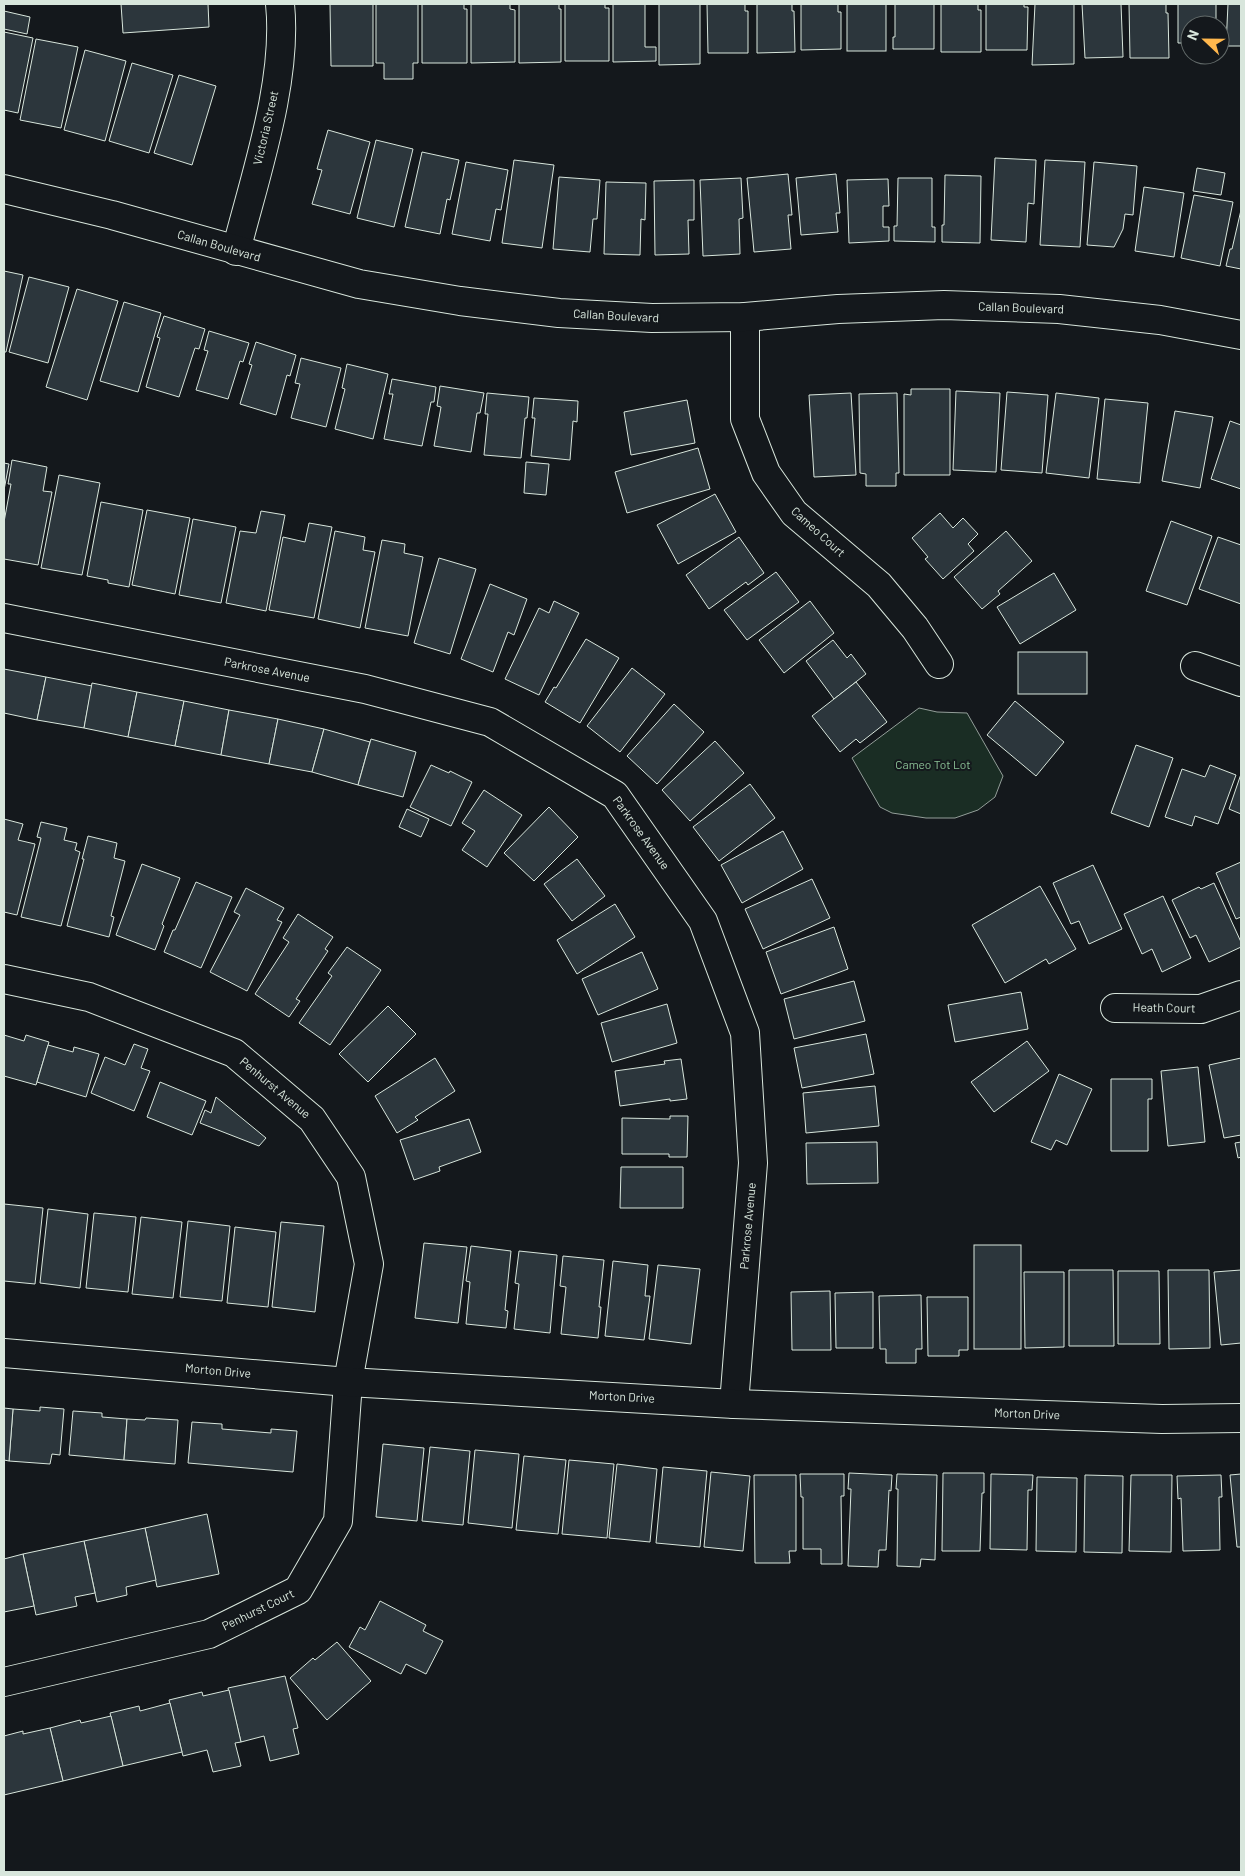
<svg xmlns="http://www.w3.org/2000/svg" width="1245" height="1876" font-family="Barlow,sans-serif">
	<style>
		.green { fill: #1a2d24; stroke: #939e99 }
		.building { fill: #2c363c; stroke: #d8e6dc }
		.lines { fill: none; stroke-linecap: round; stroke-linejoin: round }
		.minor-casing { stroke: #d8e6dc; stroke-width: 30 }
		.tertiary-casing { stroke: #d8e6dc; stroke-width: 30 }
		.minor { stroke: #14181c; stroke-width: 28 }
		.tertiary { stroke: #14181c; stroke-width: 28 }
		.labels { text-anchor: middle; stroke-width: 4; stroke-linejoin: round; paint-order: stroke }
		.street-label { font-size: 12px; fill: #d8e6dc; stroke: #14181c }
		.park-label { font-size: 12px; fill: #8ac095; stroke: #14181c }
	</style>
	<rect width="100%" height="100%" fill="#14181c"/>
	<!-- green -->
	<path class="green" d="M919,708L937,712L967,713L1003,776L995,797L978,810L955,818H926L892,813L880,807L852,758Z"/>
	<!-- building -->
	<g class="building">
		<path d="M121,4H208L209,27L123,33Z"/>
		<path d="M330,4H373V66H331Z"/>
		<path d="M376,4H418V63H413V79H384V63H376Z"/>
		<path d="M422,4H464V9H467V63H422Z"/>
		<path d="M471,4H510V9L515,10V62L471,63Z"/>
		<path d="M519,4H559V9H561V62L519,63Z"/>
		<path d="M565,4H605V8H609V61H565Z"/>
		<path d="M613,4H645V47H656V61L613,62Z"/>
		<path d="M659,4H700V64L659,65Z"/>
		<path d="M707,4H745V11H748V53H708Z"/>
		<path d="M757,4H792V11H794L795,52L757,53Z"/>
		<path d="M801,4H838V12H841V49L801,50Z"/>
		<rect x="847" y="4" width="39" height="47"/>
		<path d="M895,4H934V49H893V37H895Z"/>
		<path d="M941,4H978V10H981V52H941Z"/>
		<path d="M986,4H1024V7H1028L1027,50H986Z"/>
		<path d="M1035,4H1074V64L1032,65Z"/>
		<path d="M1082,4H1121L1123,57L1085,58Z"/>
		<path d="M1129,4H1166V13H1168L1169,58H1130Z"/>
		<path d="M1178,4H1216V25H1190V43H1178Z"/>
		<path d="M1228,4H1241V46H1226Z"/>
		<path d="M4,11L30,17L27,34L4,29Z"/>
		<path d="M4,32L33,38L18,113L4,110Z"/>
		<path d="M36,39L78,47L61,128L20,120Z"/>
		<path d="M85,50L126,61L105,141L64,130Z"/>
		<path d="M132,63L173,75L149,153L109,141Z"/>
		<path d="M179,75L216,86L192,165L154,153Z"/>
		<path d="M328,130L370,142L350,214L312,204L322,170L317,169Z"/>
		<path d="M376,140L413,149L394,227L357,218Z"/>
		<path d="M422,152L459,160L450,200L447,199L440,234L405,227Z"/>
		<path d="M995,158L1036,160L1034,204L1028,203L1026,242L991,240Z"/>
		<path d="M514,160L554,165L542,248L502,243Z"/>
		<path d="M1045,160L1085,162L1080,247L1040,245Z"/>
		<path d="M466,162L508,170L501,210L496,209L490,241L452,234Z"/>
		<path d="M1094,162L1137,166L1133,215L1125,214L1123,229L1114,247L1087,245Z"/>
		<path d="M1197,168L1225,173L1221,195L1193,191Z"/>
		<path d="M788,174L792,215H788L791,249L754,252L747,178Z"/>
		<path d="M836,174L840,213H836L838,232L801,235L796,178Z"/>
		<path d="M945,175L981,176L980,243L942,242V225H944Z"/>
		<path d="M559,177L600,180L597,219H593L590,252L553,249Z"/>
		<path d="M741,178L743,218L739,219L740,254L703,256L700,180Z"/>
		<path d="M898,178H932V227H935V242L894,241V226H897Z"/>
		<path d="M888,179L889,206H883V227H889V241L849,243L847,180Z"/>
		<path d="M694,180V220H688L689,254L655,255L654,181Z"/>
		<path d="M606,182L646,183L645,220L641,219L640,255L604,254Z"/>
		<path d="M1144,187L1184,193L1174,257L1135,251Z"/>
		<path d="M1194,195L1233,202L1220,266L1181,258Z"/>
		<path d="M1241,210V269L1226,266L1230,249H1232Z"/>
		<path d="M4,271L23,275L6,352H4Z"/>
		<path d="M29,277L69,287L48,363L9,352Z"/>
		<path d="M77,289L118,301L87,400L46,387Z"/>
		<path d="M124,302L161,313L138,392L100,381Z"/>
		<path d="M164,316L205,329L199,349L195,348L179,397L146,387L160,338L157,337Z"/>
		<path d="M209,331L249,343L243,362L240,361L228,399L196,390L208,351L204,350Z"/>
		<path d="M256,342L296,355L290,376L287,375L276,415L240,404L252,365L249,364Z"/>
		<path d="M301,358L341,368L326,427L291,418L300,384L295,383Z"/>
		<path d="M347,364L388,374L373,439L335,429L345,389L342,388Z"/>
		<path d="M392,379L436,387L434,402H431L422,446L384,439L393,394H389Z"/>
		<path d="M440,386L484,393L480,413H477L471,452L434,446L441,407L437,406Z"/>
		<path d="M911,389H950V475H904V394L911,395Z"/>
		<path d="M956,391L1000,393L996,472L953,470Z"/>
		<path d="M1007,392L1048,395L1042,473L1001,470Z"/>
		<path d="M487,393L529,397L527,418H525L521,458L484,455L488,414H485Z"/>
		<path d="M851,393L856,475L814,477L809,395Z"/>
		<path d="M897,393L899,473H896V486H866V474L860,473L859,394Z"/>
		<path d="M1056,393L1099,398L1089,478L1046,473Z"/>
		<path d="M534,398L578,401L577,422L573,421L570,460L531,456L535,418H532Z"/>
		<path d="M1105,399L1148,403L1140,483L1097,479Z"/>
		<path d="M687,400L695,443L631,455L624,412Z"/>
		<path d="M1175,411L1213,417L1200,488L1162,481Z"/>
		<path d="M1230,421L1241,425V489L1211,479Z"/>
		<path d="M698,448L710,489L627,513L615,472Z"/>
		<path d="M12,460L47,467L43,491L52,492L38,565L4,559V522L11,484H8Z"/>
		<path d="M526,462L549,464L546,495L524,493Z"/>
		<path d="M4,463L9,464L4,490Z"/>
		<path d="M59,475L100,483L82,575L41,568Z"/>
		<path d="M715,494L736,532L678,564L657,525Z"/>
		<path d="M101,502L143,510L129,587L108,583V580L87,576Z"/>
		<path d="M147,510L190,518L175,594L132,585Z"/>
		<path d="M261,511L285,515L266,611L226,603L240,531L256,533Z"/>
		<path d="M940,513L953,528L963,518L978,534L968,544L974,551L943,579L925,559L928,557L912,538Z"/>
		<path d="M193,519L236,527L221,603L179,595Z"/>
		<path d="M1171,521L1212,536L1187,605L1146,591Z"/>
		<path d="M309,523L332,527L314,618L269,610L283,537L305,542Z"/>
		<path d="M335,531L365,537L363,550L375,552L360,628L318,619Z"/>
		<path d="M1006,531L1032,561L998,591L1000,594L982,609L954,577Z"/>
		<path d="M739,537L764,573L748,585L746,582L709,609L686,575Z"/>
		<path d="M1218,537L1241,545V604L1199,589Z"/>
		<path d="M382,540L405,544L404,553L423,557L408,636L365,628Z"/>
		<path d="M439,558L476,569L450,654L414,643Z"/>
		<path d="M776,572L799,602L747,640L724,610Z"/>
		<path d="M1054,573L1076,610L1020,644L997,607Z"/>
		<path d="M490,584L527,599L514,635L508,632L493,672L461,659Z"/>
		<path d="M554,601L579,613L539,695L505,679L539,608L549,613Z"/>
		<path d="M810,601L834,633L784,673L759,640Z"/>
		<path d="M586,639L619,658L580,723L545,702L554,687L556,688Z"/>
		<path d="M833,640L847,658L851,654L866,674L834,699L806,661Z"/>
		<rect x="1018" y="652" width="69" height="42"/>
		<path d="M632,668L665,694L620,752L587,726Z"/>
		<path d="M4,669L46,677L37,720L4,713Z"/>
		<path d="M46,677L92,686L84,728L37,720Z"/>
		<path d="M856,682L887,722L860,743L856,739L840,752L812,716Z"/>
		<path d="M92,683L137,692L128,737L84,728Z"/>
		<path d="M137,692L184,701L175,746L128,737Z"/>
		<path d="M184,701L229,710L221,755L175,746Z"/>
		<path d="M1015,701L1064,742L1036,776L987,735Z"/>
		<path d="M674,704L704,732L657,784L627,756Z"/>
		<path d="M229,710L278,719L269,764L221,755Z"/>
		<path d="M278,719L324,729L312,772L269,764Z"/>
		<path d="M324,729L370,742L358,785L312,772Z"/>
		<path d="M371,739L416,752L403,797L358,785Z"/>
		<path d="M715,741L744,773L690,821L662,790Z"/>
		<path d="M1136,745L1173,758L1149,827L1111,813Z"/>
		<path d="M431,765L449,773L450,771L472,782L451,826L410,807Z"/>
		<path d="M1210,765L1236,775L1218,824L1195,816L1192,826L1165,817L1182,769L1205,777Z"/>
		<path d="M1241,774V814L1229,809Z"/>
		<path d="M750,784L775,818L719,861L693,827Z"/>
		<path d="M484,790L522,815L487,867L462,850L475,831L462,823Z"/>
		<path d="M549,807L578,837L534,881L504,853Z"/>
		<path d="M407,809L429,819L421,837L399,827Z"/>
		<path d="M4,819L23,824L18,840L35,844L17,915L4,912Z"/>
		<path d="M41,822L67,828L64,840L77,843L75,850L80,852L61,926L21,917L41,838L37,837Z"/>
		<path d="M783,831L803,869L742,903L721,865Z"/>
		<path d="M88,836L117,843L114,858L125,861L111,916L114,917L109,937L67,926L84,859H82Z"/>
		<path d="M577,859L605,896L572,921L544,884Z"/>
		<path d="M1241,862V917L1236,919L1216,873Z"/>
		<path d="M142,864L180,878L162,924L164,926L155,950L116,935Z"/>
		<path d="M1093,865L1122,929L1089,944L1079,921L1071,924L1053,883Z"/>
		<path d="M812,879L830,918L763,949L745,909Z"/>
		<path d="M196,882L232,897L201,968L164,952L173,930H175Z"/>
		<path d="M1214,883L1241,942V947L1209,962L1196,935L1190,938L1172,900L1199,887L1201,889Z"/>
		<path d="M1040,886L1076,949L1049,964L1046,959L1005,983L972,925Z"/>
		<path d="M246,888L284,908L277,920L282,922L247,991L210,972L240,915L234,912Z"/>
		<path d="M1163,896L1191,958L1162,972L1152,949L1142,954L1124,914Z"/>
		<path d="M615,904L635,937L577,974L557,940Z"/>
		<path d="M298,914L333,937L325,949L328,951L296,999L300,1001L289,1017L255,994L289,942L283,938Z"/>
		<path d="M834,927L848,969L781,994L766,952Z"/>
		<path d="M347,947L381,970L330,1045L299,1023L332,976L328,973Z"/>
		<path d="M642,952L658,989L598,1015L582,979Z"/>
		<path d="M854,981L865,1021L794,1039L784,999Z"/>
		<path d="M1021,992L1028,1029L955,1042L948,1005Z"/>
		<path d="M667,1004L677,1043L612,1062L601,1023Z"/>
		<path d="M388,1006L416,1034L368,1082L339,1054Z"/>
		<path d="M866,1034L874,1074L802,1088L794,1048Z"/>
		<path d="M4,1035L24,1041L26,1035L49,1042L36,1085L4,1076Z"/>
		<path d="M1027,1041L1049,1071L994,1112L971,1082Z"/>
		<path d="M134,1044L148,1049L141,1068L150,1071L134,1111L91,1093L105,1057L125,1065Z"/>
		<path d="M48,1045L73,1052L74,1047L99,1054L86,1097L37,1082Z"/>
		<path d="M435,1058L455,1091L415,1117L418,1120L397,1133L375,1096Z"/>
		<path d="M1241,1058V1135L1224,1138L1209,1065Z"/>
		<path d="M681,1059L687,1099L670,1101V1099L620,1106L615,1071L665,1064L664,1061Z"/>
		<path d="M1198,1067L1205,1142L1168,1146L1161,1071Z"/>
		<path d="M1059,1074L1092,1089L1067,1145L1056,1140L1051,1150L1031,1142Z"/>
		<path d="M1111,1079H1152V1099H1148V1151H1111Z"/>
		<path d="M160,1082L206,1101L192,1135L147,1117Z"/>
		<path d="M875,1086L879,1126L806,1133L803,1093Z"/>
		<path d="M216,1097L266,1138L259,1146L200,1123L205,1110L211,1113Z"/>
		<path d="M670,1116H688L687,1157H669V1154H622V1118L670,1119Z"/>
		<path d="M469,1119L481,1152L439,1167L440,1171L414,1180L400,1140Z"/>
		<path d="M877,1142L878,1183L807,1184L806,1143Z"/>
		<path d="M1241,1142V1157L1238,1158L1235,1143Z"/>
		<path d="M621,1167H683V1208H620Z"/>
		<path d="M4,1204L43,1208L35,1284L4,1281Z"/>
		<path d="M48,1209L88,1214L80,1288L40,1283Z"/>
		<path d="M94,1213L136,1217L128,1292L86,1288Z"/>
		<path d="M141,1217L182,1222L173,1298L132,1294Z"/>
		<path d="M188,1221L230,1226L222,1301L180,1297Z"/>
		<path d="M281,1222L324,1226L315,1312L272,1307Z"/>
		<path d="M235,1227L276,1232L268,1307L227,1303Z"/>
		<path d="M424,1243L467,1247L458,1323L415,1318Z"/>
		<rect x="974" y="1245" width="47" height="104"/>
		<path d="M471,1246L511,1251L505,1310L508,1311L506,1328L466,1324L470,1282L466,1281Z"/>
		<path d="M519,1251L557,1255L550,1333L514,1329L519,1284L515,1283Z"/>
		<path d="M563,1256L604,1260L599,1307H601L598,1338L561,1334L566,1287L560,1286Z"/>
		<path d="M613,1261L648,1265L645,1296H650L644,1340L605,1336Z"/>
		<path d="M658,1265L700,1269L691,1344L649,1339Z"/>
		<path d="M1069,1270H1113L1114,1346H1069Z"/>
		<path d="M1168,1270H1209L1210,1348L1169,1349Z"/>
		<path d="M1241,1270V1343L1221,1345L1214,1272Z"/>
		<path d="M1118,1271H1159L1160,1344H1118Z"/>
		<path d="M1024,1272H1064V1347L1025,1348Z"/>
		<path d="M830,1291L831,1350H792L791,1292Z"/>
		<path d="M873,1292V1348H836L835,1293Z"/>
		<path d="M921,1295L922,1349H916V1363H886V1349H880L879,1296Z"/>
		<path d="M927,1297H968V1350H959V1356H928Z"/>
		<path d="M40,1407L64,1409L60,1455L52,1454L50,1464L9,1461L13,1409L40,1411Z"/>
		<path d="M4,1408L13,1409L9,1461L4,1460Z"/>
		<path d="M73,1411L102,1413V1417L127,1419L124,1460L69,1455Z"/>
		<path d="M146,1418L178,1420L175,1464L124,1460L127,1419L145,1420Z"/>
		<path d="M192,1422L222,1424V1429L271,1433V1429L297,1431L293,1472L188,1463Z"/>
		<path d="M383,1444L424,1448L417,1521L376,1517Z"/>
		<path d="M430,1447L470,1451L463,1525L422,1521Z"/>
		<path d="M475,1450L519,1454L512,1528L468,1523Z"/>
		<path d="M524,1456L566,1460L558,1534L516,1530Z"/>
		<path d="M569,1460L614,1464L607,1538L562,1534Z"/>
		<path d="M617,1464L657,1469L650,1542L609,1538Z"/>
		<path d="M663,1467L707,1471L700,1547L656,1543Z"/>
		<path d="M711,1472L750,1476L743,1551L704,1547Z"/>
		<path d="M849,1473L892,1475L891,1491L889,1490L886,1550H879L878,1567L848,1566L851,1489H848Z"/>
		<path d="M943,1473H984V1493H982L980,1551H942Z"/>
		<path d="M800,1474H844V1496H841L842,1564H821V1549H803V1497H801Z"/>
		<path d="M897,1474L937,1475L935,1560L921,1559L920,1567L897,1566L898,1489H896Z"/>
		<path d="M991,1474L1033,1475L1032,1490H1028L1027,1550L990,1549Z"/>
		<path d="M1241,1474V1547H1237L1230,1475Z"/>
		<path d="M754,1475H796V1551H789L790,1563H755Z"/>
		<path d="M1085,1475L1123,1476L1122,1553L1084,1552Z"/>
		<path d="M1131,1475H1172L1171,1552L1129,1551Z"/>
		<path d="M1221,1475L1222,1497H1219L1220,1550L1183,1551L1181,1498L1178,1499L1177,1476Z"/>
		<path d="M1037,1477L1077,1478L1076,1552L1036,1551Z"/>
		<path d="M207,1514L219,1574L157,1587L145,1528Z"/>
		<path d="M145,1528L156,1580L126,1587L127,1595L97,1602L84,1541Z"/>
		<path d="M84,1541L95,1593L75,1597L77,1606L36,1615L23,1554Z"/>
		<path d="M23,1554L34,1606L4,1612V1559Z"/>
		<path d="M380,1601L426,1625L423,1631L443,1641L426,1674L406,1664L401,1674L349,1647L360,1627L365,1630Z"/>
		<path d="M337,1642L371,1681L327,1720L290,1678L313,1658L315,1660Z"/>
		<path d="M285,1676L298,1728L293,1729L299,1754L270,1761L264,1736L241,1742L228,1688Z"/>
		<path d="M229,1690L241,1742L235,1743L241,1766L213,1772L207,1750L183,1756L169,1700L202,1692L203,1696Z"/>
		<path d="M170,1703L182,1752L123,1766L110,1713L139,1706L140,1711Z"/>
		<path d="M111,1716L123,1766L63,1781L50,1728L80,1720L81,1723Z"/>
		<path d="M50,1728L63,1781L4,1795V1736L23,1731V1734Z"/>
	</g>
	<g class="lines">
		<!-- minor casing -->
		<g class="minor-casing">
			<g id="minor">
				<path d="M236,251C255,176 288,81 280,4"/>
				<path d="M745,317V419L766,473L794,513L879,585L915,628L939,664"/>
				<path d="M4,618L365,689L490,722L615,795L703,921L745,1033L753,1163L734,1404"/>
				<path d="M1195,666L1241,682"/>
				<path d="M4,979L89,997L234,1053L312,1119L351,1177L369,1264L348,1382L338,1521L298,1590L209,1634L4,1682"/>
				<path d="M1115,1008L1201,1009L1241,995"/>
				<path d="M4,1353L348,1382L734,1404L1162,1419L1241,1418"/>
			</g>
		</g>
		<!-- tertiary casing -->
		<g class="tertiary-casing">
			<path id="tertiary" d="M4,189L112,215L359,284L460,301L559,313L652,318L745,317L838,309L944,305L1059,309L1160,320L1241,335"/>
		</g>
		<!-- minor -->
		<use href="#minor" class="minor"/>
		<!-- tertiary -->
		<use href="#tertiary" class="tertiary"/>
	</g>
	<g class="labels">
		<!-- street labels -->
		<g class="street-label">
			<text transform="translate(266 128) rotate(-77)" y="4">Victoria Street</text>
			<text transform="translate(219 246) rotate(16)" y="4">Callan Boulevard</text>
			<text transform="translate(1021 308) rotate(2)" y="4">Callan Boulevard</text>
			<text transform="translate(616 316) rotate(3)" y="4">Callan Boulevard</text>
			<text transform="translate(818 532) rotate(42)" y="4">Cameo Court</text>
			<text transform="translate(267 670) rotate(11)" y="4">Parkrose Avenue</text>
			<text transform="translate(641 833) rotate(54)" y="4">Parkrose Avenue</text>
			<text transform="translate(1164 1008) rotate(1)" y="4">Heath Court</text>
			<text transform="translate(275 1088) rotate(40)" y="4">Penhurst Avenue</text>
			<text transform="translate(748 1226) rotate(-85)" y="4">Parkrose Avenue</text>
			<text transform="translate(218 1371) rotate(5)" y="4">Morton Drive</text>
			<text transform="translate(622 1397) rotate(3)" y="4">Morton Drive</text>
			<text transform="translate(1027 1414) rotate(2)" y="4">Morton Drive</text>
			<text transform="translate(258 1610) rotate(-26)" y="4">Penhurst Court</text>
		</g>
		<!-- park labels -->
		<g class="park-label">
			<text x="933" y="769">Cameo Tot Lot</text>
		</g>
	</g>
	<!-- border -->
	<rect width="1245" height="1876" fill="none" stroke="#d8e6dc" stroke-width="10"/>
	<!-- north arrow -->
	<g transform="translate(1205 40) rotate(292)"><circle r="24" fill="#14181c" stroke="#626a69"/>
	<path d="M0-4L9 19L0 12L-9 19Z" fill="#ffb74d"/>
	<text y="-8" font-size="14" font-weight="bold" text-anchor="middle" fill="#d8e6dc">N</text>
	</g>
</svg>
